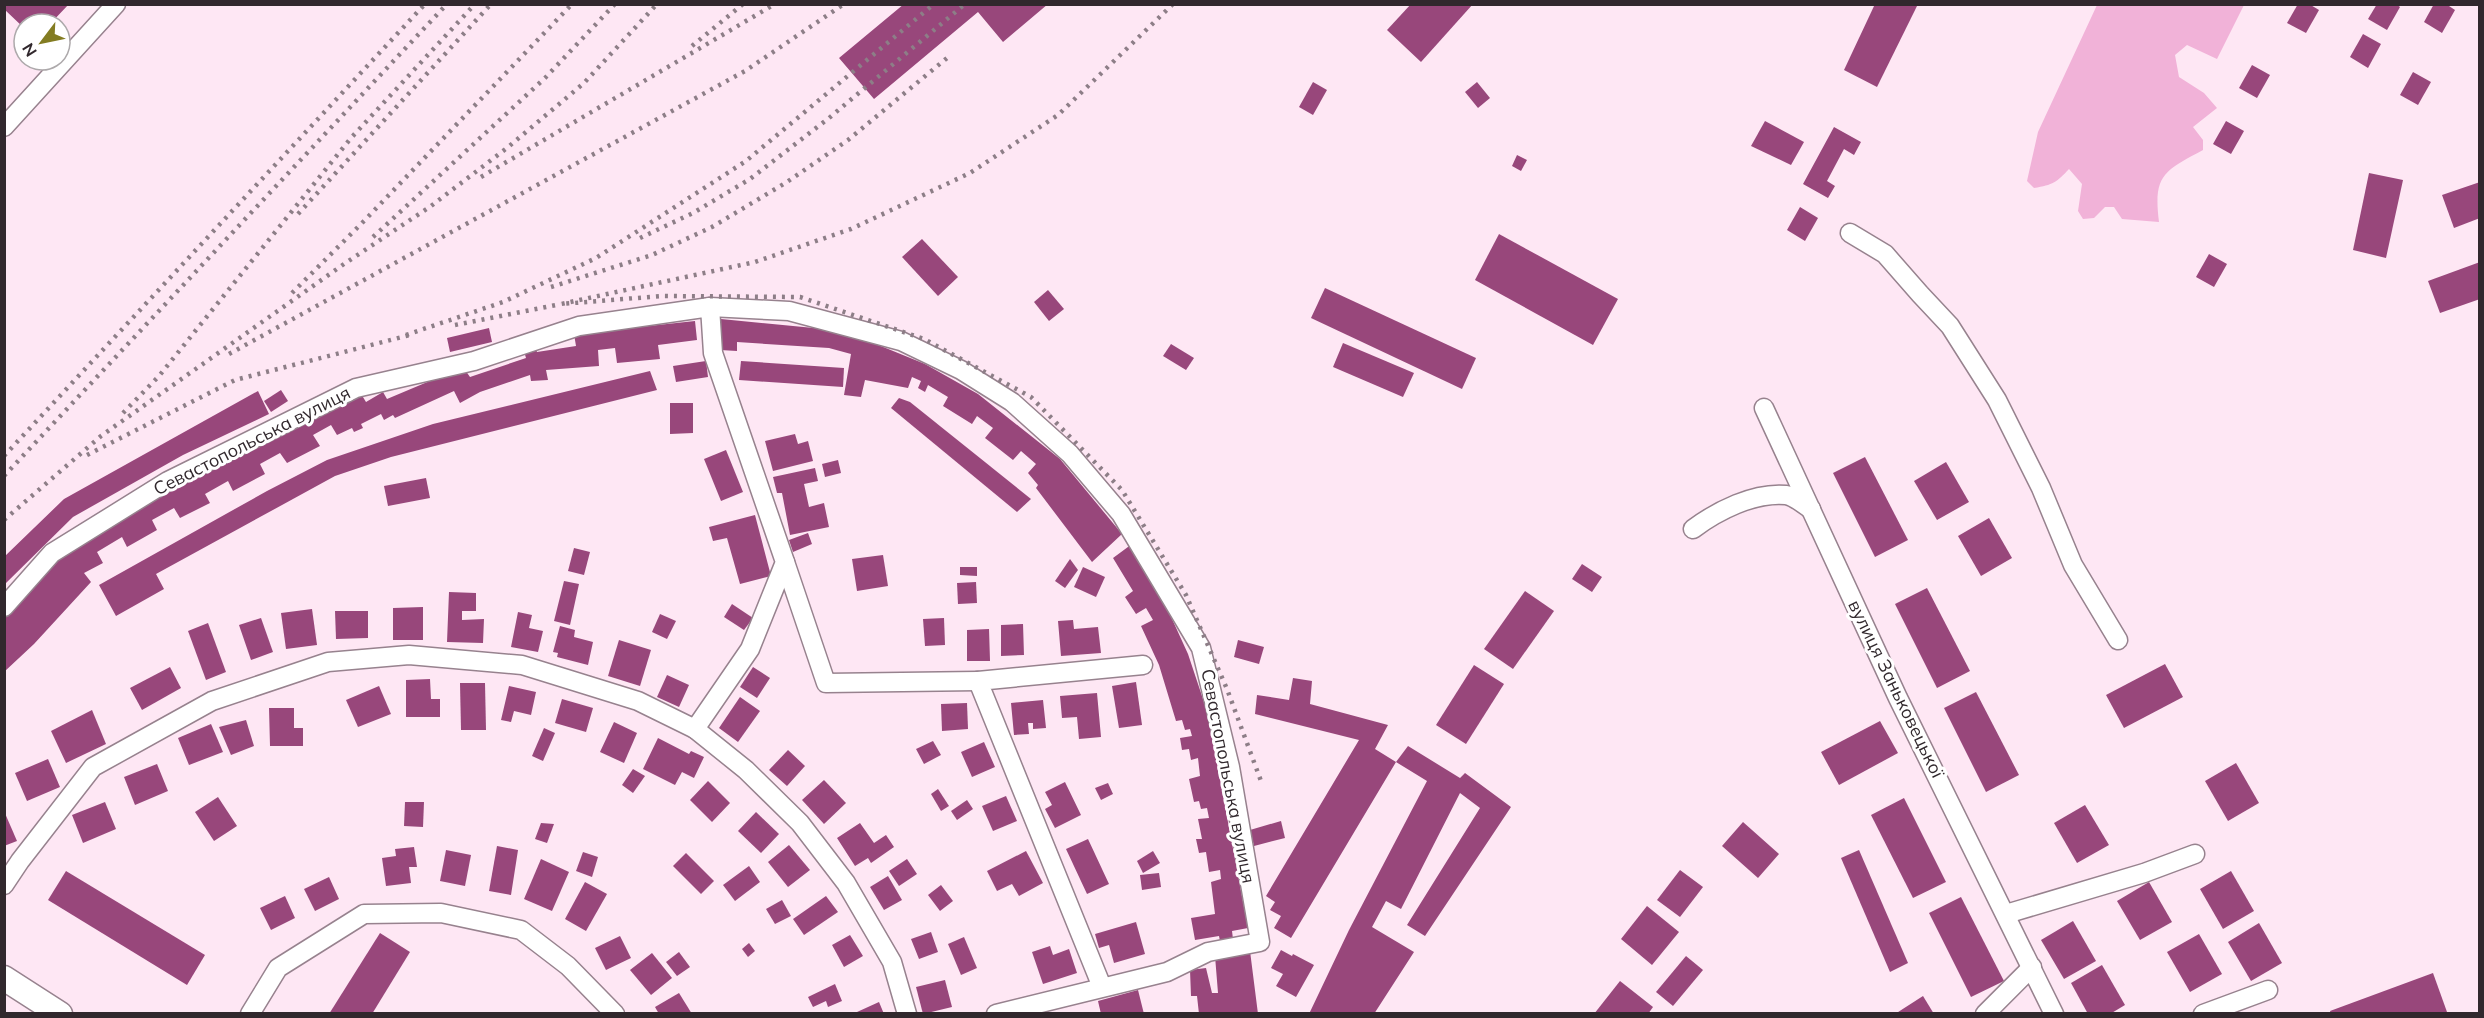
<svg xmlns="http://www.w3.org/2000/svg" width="2484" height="1018" font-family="Mulish,sans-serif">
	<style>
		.green { fill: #f1b2d8 }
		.building { fill: #98477b }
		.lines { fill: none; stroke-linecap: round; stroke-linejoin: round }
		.minor-casing { stroke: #97828e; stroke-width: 21 }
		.major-casing { stroke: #97828e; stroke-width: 27 }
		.minor { stroke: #fff; stroke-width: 18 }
		.major { stroke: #fff; stroke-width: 24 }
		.rail { stroke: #8d7e87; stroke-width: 4.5; stroke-dasharray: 3 6; stroke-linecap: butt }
		.labels { text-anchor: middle; stroke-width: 6; stroke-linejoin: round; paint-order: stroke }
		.street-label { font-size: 18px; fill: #31282d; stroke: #fff }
	</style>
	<rect width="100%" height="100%" fill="#fee7f4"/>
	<!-- green -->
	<path class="green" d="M2097,5H2244L2217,59L2187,45L2175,55L2179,77L2204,93L2217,108L2193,127L2203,140V150C2164,171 2153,175 2159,222L2122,219L2114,207H2105L2094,218L2083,219L2078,211L2082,184L2069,169C2057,182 2053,185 2034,188L2027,181L2038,132Z"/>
	<!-- building -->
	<g class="building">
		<path d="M4,4H69L50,24H24V28L4,9Z"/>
		<path d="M904,4H1048L1003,42L978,12L874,99L839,58Z"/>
		<path d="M1411,4H1473L1421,62L1387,30Z"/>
		<path d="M1875,4H1918L1877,87L1844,70Z"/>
		<path d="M2298,4H2309L2319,10L2306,33L2287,23Z"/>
		<path d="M2377,4H2396L2400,7L2387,30L2368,19Z"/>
		<path d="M2434,4H2446L2455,10L2442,33L2424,22Z"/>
		<path d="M2363,34L2381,44L2368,68L2350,57Z"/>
		<path d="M2252,65L2270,75L2257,98L2239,88Z"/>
		<path d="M2413,72L2431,82L2418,105L2400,95Z"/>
		<path d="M1313,82L1327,90L1313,115L1299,107Z"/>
		<path d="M1477,82L1490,98L1478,108L1465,92Z"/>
		<path d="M1765,121L1804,142L1791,165L1751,146Z"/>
		<path d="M2226,121L2244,131L2231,154L2213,144Z"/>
		<path d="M1834,127L1861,142L1854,155L1844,149L1827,181L1835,186L1828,198L1803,184Z"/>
		<path d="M1517,155L1527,160L1521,171L1512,166Z"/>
		<path d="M2369,173L2403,180L2386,258L2353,250Z"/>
		<path d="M2480,182V218L2454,228L2442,195Z"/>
		<path d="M1800,207L1818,218L1805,241L1787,230Z"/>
		<path d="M1499,234L1618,299L1593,345L1475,280Z"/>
		<path d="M922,239L958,277L938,296L902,257Z"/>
		<path d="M2209,254L2227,264L2214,287L2196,277Z"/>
		<path d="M2480,262V299L2440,313L2428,281Z"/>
		<path d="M1325,288L1476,358L1462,389L1311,318Z"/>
		<path d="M1048,290L1064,309L1049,321L1034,302Z"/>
		<path d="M721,319L824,329L871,342L925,364L978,394L1060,459L1122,534L1092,562L1036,488L1038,485L1028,473L1036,464L1021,451L1013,460L985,438L993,428L977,416L972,424L943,406L948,397L928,385L925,392L918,388L921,381L912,377L908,388L865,380L861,397L844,395L851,354L829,348L737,342V351L720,350Z"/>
		<path d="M695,321L697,340L658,345L660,359L617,363L615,348L598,350L599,366L546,370L548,380L531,381L530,375L480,392L460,403L454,391L395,418L393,415L384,420L381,414L361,424L363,428L354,432L352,428L337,435L331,425L313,435L320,446L287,463L280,453L260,464L265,474L233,491L228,481L205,494L210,503L180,518L174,508L152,520L157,530L127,547L122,537L97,552L103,563L84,573L91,582L34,644L4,672V617L69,546L358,389L366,402L383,392L387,399L463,367L470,377L526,358L523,348L534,344L537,352L576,346L574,334Z"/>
		<path d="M489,328L492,342L450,352L447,338Z"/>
		<path d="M1343,343L1414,373L1403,397L1333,367Z"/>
		<path d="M1171,344L1194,358L1186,370L1163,356Z"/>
		<path d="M706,361L708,377L676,382L673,366Z"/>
		<path d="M741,361L844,368L843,387L739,380Z"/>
		<path d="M650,371L657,390L391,457L335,476L156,574L164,589L116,616L99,585L267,491L327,460L433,424Z"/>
		<path d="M281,390L288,401L271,412L264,401Z"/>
		<path d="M258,391L269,414L183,455L73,517L4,585V557L64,499Z"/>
		<path d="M899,398L910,402L1031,499L1017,512L891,408Z"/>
		<path d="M670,403H693V433L670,434Z"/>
		<path d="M795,434L798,444L808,441L813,461L773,471L765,441Z"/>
		<path d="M726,450L743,492L721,501L704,459Z"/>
		<path d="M1865,457L1908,540L1875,557L1833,473Z"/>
		<path d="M838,460L841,473L825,477L822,464Z"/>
		<path d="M1946,462L1969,502L1937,520L1914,481Z"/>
		<path d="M815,468L818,481L804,484L809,507L824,503L829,527L790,535L782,493H777L773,477Z"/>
		<path d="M426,478L430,498L388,506L384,486Z"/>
		<path d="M755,515L771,576L740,584L727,538L713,541L709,527Z"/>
		<path d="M1989,518L2012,558L1981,576L1958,536Z"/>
		<path d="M808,533L812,544L793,552L789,540Z"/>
		<path d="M1132,544L1162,597L1188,654L1207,711L1248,928L1232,931L1233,939L1220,941L1219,936L1195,940L1191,918L1215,914L1211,882L1221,879L1220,870L1209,872L1206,852L1199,853L1196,839H1202L1198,819L1209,818L1207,808L1201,809L1199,801L1194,802L1189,779L1200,776L1198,758L1191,760L1189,749L1182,750L1180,738L1192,736L1190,729L1185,730L1182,720L1176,721L1159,665L1141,626L1153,620L1146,608L1136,614L1125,597L1133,591L1113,558Z"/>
		<path d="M574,548L590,552L584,575L568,571Z"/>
		<path d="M883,555L888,586L857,591L852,559Z"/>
		<path d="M1070,559L1078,570L1065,588L1055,581Z"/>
		<path d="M1582,564L1602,577L1592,592L1572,579Z"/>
		<path d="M960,567H977V576L960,575Z"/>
		<path d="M1083,567L1105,577L1096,597L1074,587Z"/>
		<path d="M564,581L579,584L570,625L554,621Z"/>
		<path d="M976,582L977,603L958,604L957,583Z"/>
		<path d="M1927,588L1970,671L1937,688L1895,604Z"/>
		<path d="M1525,591L1554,611L1513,669L1484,649Z"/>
		<path d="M449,592L476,593V611H462V620L484,619L483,643L447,642Z"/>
		<path d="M732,604L753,618L744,630L724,617Z"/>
		<path d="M423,607V640H393V608Z"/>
		<path d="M312,609L317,645L286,649L281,613Z"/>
		<path d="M335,611H368V638L336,639Z"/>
		<path d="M518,612L532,615L529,628L543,631L538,652L511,647Z"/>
		<path d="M660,614L676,621L667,639L652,632Z"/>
		<path d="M261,618L273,652L251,660L239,625Z"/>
		<path d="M944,618L945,645L925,646L923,619Z"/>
		<path d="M1073,620L1074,629L1098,627L1101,653L1061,656L1058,621Z"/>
		<path d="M208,623L226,672L206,680L188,631Z"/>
		<path d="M1023,624L1024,655L1001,656V625Z"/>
		<path d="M560,626L575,630L574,637L593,642L588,665L557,657L558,653L553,652Z"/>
		<path d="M989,629L990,661H967V630Z"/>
		<path d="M619,640L651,650L640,686L608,676Z"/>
		<path d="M1238,640L1264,647L1259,664L1234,657Z"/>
		<path d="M2165,664L2183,697L2124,728L2106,695Z"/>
		<path d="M1474,665L1504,684L1466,744L1436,725Z"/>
		<path d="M170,667L181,688L142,710L130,688Z"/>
		<path d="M753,667L770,678L757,698L740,687Z"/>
		<path d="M667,675L689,685L679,707L657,697Z"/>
		<path d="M1293,678L1312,681L1310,704L1388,725L1375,749L1396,762L1408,746L1460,778L1465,773L1511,807L1425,936L1407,925L1480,808L1460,793L1401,909L1386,901L1372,927L1414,952L1374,1014H1309L1349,930L1427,781L1396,762L1291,938L1274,928L1281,916L1270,910L1275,902L1266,896L1359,740L1255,714L1257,695L1289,700Z"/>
		<path d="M430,679L431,699H440V717H406V680Z"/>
		<path d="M1136,682L1142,725L1119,728L1112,686Z"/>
		<path d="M460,683H485L486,730H461Z"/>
		<path d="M379,686L391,714L358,727L346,700Z"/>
		<path d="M509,686L536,692L531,715L514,711L511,722L501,720Z"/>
		<path d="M1976,692L2019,775L1986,792L1944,708Z"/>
		<path d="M1097,693L1101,737L1079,739L1077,717L1062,718L1060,696Z"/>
		<path d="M740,697L760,711L738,742L719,728Z"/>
		<path d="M562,699L593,708L586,732L555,723Z"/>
		<path d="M1043,700L1046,728L1033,729V723H1028L1029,734L1014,735L1011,703Z"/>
		<path d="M967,703L968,729L942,731L941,704Z"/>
		<path d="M269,708H294V728H303V746H270Z"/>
		<path d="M92,710L106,744L66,763L51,731Z"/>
		<path d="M246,720L254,746L231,755L219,727Z"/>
		<path d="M1880,721L1898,753L1839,785L1821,752Z"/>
		<path d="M614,722L637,733L624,763L600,752Z"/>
		<path d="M211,724L223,752L189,765L178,738Z"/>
		<path d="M544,728L555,733L543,761L532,756Z"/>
		<path d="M658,738L689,754L691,751L704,757L694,778L682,772L675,785L643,769Z"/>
		<path d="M933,741L941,755L924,764L916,749Z"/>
		<path d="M984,742L995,767L972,777L961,752Z"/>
		<path d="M788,750L805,766L787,786L769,770Z"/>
		<path d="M48,759L60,787L27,801L15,773Z"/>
		<path d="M2236,763L2259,803L2228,821L2205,781Z"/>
		<path d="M157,764L168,791L135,805L124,777Z"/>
		<path d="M633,769L645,776L633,793L622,785Z"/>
		<path d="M824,780L846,803L824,824L802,800Z"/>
		<path d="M708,781L730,803L712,822L690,800Z"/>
		<path d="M1065,782L1081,815L1055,828L1045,809L1052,805L1045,792Z"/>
		<path d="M1108,783L1113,794L1101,800L1095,788Z"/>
		<path d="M938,789L949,806L941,811L931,794Z"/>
		<path d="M1006,796L1017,821L993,831L982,806Z"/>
		<path d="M218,797L237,826L214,841L195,812Z"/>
		<path d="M1904,798L1946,882L1913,898L1871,815Z"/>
		<path d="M967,800L973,809L957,820L951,811Z"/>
		<path d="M105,802L116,829L83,843L72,815Z"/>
		<path d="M405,802H424L423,827L404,826Z"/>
		<path d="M2085,805L2109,845L2077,863L2054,823Z"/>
		<path d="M4,811L17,841L4,846Z"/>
		<path d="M756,812L779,834L761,853L738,831Z"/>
		<path d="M1281,821L1285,838L1254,846L1250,830Z"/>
		<path d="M1743,822L1779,854L1758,878L1722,846Z"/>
		<path d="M541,823L554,824L547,843L535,839Z"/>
		<path d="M860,823L874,843L886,835L894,847L871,863L868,858L855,866L837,838Z"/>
		<path d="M1088,839L1109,884L1087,894L1066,849Z"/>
		<path d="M789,845L810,870L788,887L768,862Z"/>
		<path d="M497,846L518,850L511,895L489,891Z"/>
		<path d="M414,847L417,867H409L411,883L386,886L382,858L396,856L395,849Z"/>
		<path d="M446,850L471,855L465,886L440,881Z"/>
		<path d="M1859,850L1908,963L1890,972L1841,858Z"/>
		<path d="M1026,851L1043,883L1019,896L1012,884L997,891L987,871Z"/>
		<path d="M1153,851L1160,863L1143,873L1137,861Z"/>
		<path d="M583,852L598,857L592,877L576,871Z"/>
		<path d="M686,853L714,881L701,894L673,866Z"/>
		<path d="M541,859L569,872L552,911L524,899Z"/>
		<path d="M907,859L917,874L899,886L889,871Z"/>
		<path d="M749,866L760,882L735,901L723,885Z"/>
		<path d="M1680,870L1703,887L1680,917L1657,900Z"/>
		<path d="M66,871L205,955L187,985L48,900Z"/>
		<path d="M2231,871L2254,911L2223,929L2200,889Z"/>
		<path d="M1159,873L1161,887L1142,890L1140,875Z"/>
		<path d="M888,876L902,900L884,910L870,887Z"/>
		<path d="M329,877L339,899L315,911L304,889Z"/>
		<path d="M585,882L607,894L586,931L565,919Z"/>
		<path d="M2149,882L2172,922L2140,940L2117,901Z"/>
		<path d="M941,885L953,901L940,911L928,895Z"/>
		<path d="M285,896L295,918L271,930L260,908Z"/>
		<path d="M826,896L838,912L804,935L793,919Z"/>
		<path d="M1961,897L2004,981L1971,997L1929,913Z"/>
		<path d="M782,900L791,916L775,924L766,909Z"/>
		<path d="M1647,906L1679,932L1652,965L1621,939Z"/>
		<path d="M2073,921L2096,961L2064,979L2041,940Z"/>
		<path d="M1136,922L1145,954L1114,963L1109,945L1099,948L1095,934Z"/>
		<path d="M2259,923L2282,963L2251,981L2228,942Z"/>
		<path d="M931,932L938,952L919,959L911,939Z"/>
		<path d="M380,933L410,952L372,1014H329Z"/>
		<path d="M2199,934L2222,974L2190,992L2167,952Z"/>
		<path d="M850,935L863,956L844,967L832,945Z"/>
		<path d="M620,936L631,958L606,970L595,948Z"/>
		<path d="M964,937L977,968L961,975L948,944Z"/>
		<path d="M749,943L755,951L748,957L742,949Z"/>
		<path d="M1050,946L1053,955L1069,949L1077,973L1043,984L1032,952Z"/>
		<path d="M1281,950L1292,956L1293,954L1314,965L1296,997L1276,986L1283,974L1271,968Z"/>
		<path d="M1250,951L1258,1014H1199L1197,996H1191L1190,970L1206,968L1212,993H1218L1215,956Z"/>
		<path d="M679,952L690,967L677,976L666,962Z"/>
		<path d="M652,953L672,978L651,995L630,970Z"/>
		<path d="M1686,956L1703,970L1673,1006L1656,992Z"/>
		<path d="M2102,965L2125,1005L2110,1014H2088L2071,983Z"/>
		<path d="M2433,973L2447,1012L2331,1014L2330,1011Z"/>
		<path d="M945,980L952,1007L923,1014L916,987Z"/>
		<path d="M1620,981L1653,1007L1648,1014H1594Z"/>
		<path d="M835,984L842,1001L828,1007L826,1001L813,1007L808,997Z"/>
		<path d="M1138,990L1144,1014H1101L1098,1001Z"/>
		<path d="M679,993L692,1014H659L655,1007Z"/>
		<path d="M1923,996L1934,1014H1895Z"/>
		<path d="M879,1002L884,1014H858L857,1012Z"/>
	</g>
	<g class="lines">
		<!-- minor casing -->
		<g class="minor-casing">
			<g id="minor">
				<path d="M4,127L116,4"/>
				<path d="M1850,233L1885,254L1920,294L1950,326L1997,400L2041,488L2073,565L2118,640"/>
				<path d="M710,307L789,311L901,341L961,370L1012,402L1070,454L1121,514L1201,648L1230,767L1260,942L1208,952L1167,972L996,1014"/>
				<path d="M1764,408L1898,698L2054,1014"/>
				<path d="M1693,529C1717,511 1754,492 1786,495C1794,496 1804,505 1811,509"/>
				<path d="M785,562L826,683L978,681"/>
				<path d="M4,607L52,553L168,481L356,388L474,361L579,326L710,307L713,353L785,562L750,649L695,729"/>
				<path d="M4,885L20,861L93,767L212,701L328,662L409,655L522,665L638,701L695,729L746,770L800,823L846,883L892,962L907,1014"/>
				<path d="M2006,914L2144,873L2195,854"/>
				<path d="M1102,987L978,681L1143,665"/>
				<path d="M250,1014L278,968L364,914L441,913L521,930L568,966L615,1014"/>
				<path d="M1985,1014L2032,967"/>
				<path d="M2203,1014L2268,990"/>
			</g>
		</g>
		<!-- major casing -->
		<g class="major-casing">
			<path id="major" d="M4,978L60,1014"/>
		</g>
		<!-- minor -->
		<use href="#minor" class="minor"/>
		<!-- major -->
		<use href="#major" class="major"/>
		<!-- rail -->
		<g class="rail">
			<path d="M1173,4L1058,115L970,173L851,229L755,262L561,304L662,296L800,297L924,339L1031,397L1122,490L1186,595L1227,689L1261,781"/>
			<path d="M692,46L743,4"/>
			<path d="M481,177L775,4"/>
			<path d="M298,214L491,4"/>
			<path d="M373,237L545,78L615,4"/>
			<path d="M640,238L693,213L750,179L829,118L965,4"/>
			<path d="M551,287L652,255L712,227L787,182L848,140L947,58"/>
			<path d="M292,293L365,220L572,4"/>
			<path d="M455,325L561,304"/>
			<path d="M406,335L503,302L596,258L746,161L934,4"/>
			<path d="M229,354L745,71L844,4"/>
			<path d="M123,413L159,376L351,138L475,4"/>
			<path d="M87,455L235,380L414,334"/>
			<path d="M4,456L425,4"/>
			<path d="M4,476L447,4"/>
			<path d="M4,520L101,436L344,264L431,206L507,148L584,83L657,4"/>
		</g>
	</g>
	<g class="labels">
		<!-- street labels -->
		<g class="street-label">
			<text transform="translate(252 441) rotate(-27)" y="6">Севастопольська вулиця</text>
			<text transform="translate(1896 689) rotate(64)" y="6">вулиця Заньковецької</text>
			<text transform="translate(1228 776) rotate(79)" y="6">Севастопольська вулиця</text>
		</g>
	</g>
	<!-- border -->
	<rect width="2484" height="1018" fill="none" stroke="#31282d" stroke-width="12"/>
	<!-- north arrow -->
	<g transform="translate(42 42) rotate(238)"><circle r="28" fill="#ffffff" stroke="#ada9ab" stroke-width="1.5"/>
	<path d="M0-4.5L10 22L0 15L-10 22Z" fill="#837c22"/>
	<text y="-9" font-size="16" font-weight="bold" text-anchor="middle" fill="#31282d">N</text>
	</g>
</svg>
